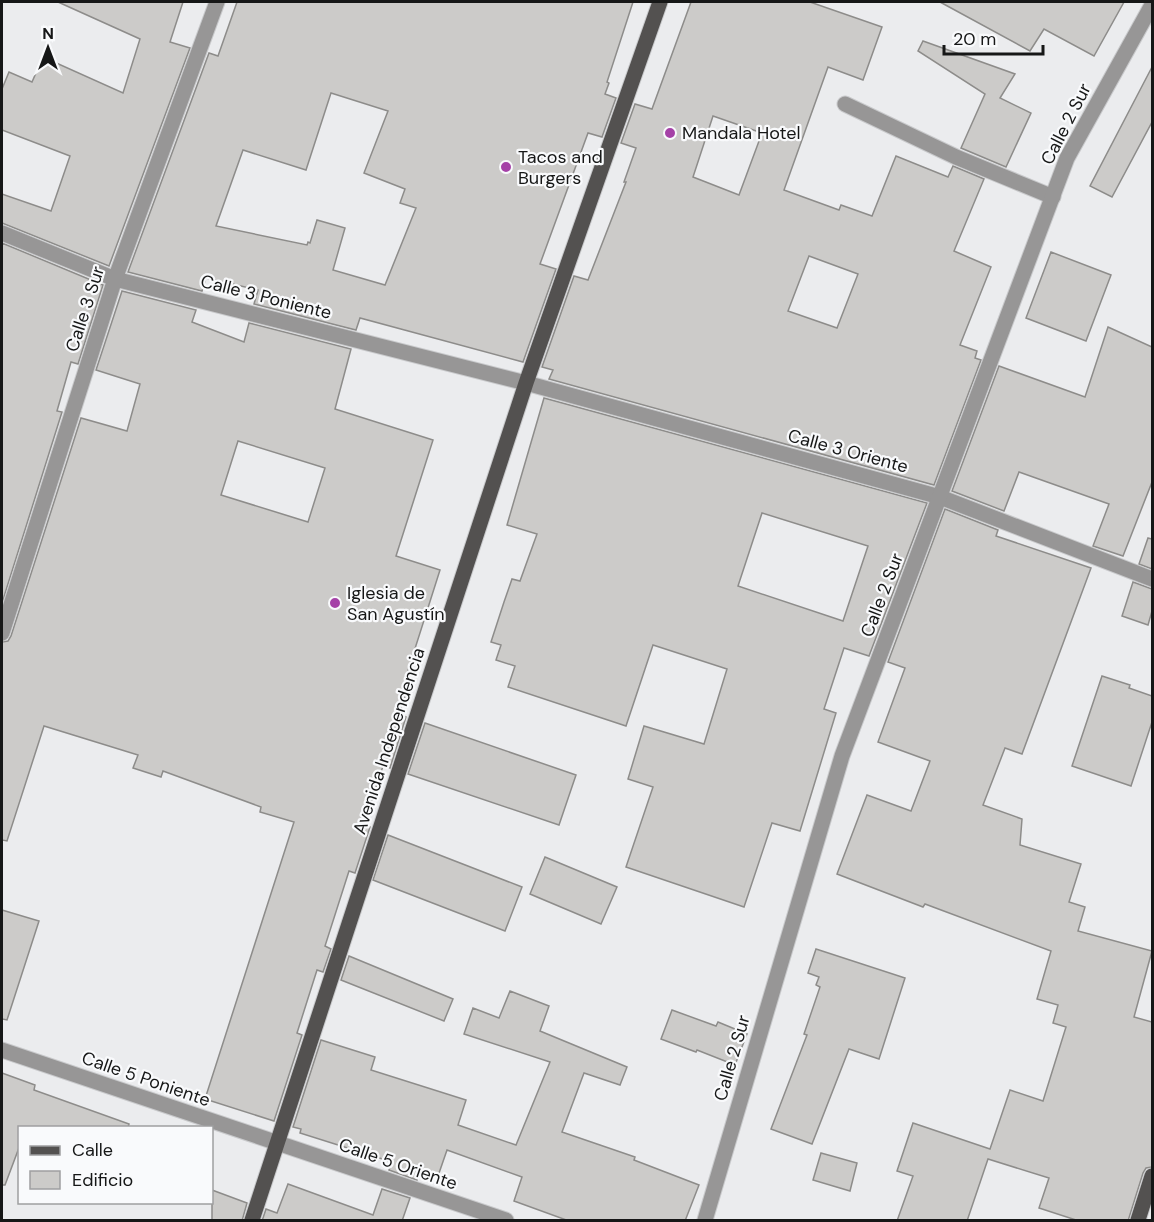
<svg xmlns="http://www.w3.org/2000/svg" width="1154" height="1222" font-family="'DM Sans',sans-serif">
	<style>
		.building { fill: #cccbc9; stroke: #8d8c8a; stroke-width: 1.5; fill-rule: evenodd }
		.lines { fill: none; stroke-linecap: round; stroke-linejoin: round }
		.minor-casing { stroke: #c9cacc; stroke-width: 17 }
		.major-casing { stroke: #c9cacc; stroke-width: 17 }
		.minor { stroke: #979696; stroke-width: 15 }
		.major { stroke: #535150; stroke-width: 15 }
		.poi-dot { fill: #a541a7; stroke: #f9fafc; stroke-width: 2 }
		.labels { text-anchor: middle; stroke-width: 4.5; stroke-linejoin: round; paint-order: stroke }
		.street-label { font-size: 18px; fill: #161717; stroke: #f9fafc }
		.poi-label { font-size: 18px; fill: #161717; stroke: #f9fafc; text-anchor: start }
	</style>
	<rect width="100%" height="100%" fill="#ebecee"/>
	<!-- building -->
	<g class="building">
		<path d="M58,2H183L170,42L190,48L109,266L2,223V194L51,211L70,156L2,130V89L9,72L32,82L43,57L123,93L140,39Z"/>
		<path d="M237,2H633L607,82L609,83L605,94L616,98L602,137L588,133L540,264L556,269L523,362L360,318L356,330L254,304L258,290L206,278L202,291L128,272L209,53L218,56ZM331,93L388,111L364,173L405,189L400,203L416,208L385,285L333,270L345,228L317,220L310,243L308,242L307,245L216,226L243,150L306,170Z"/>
		<path d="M691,2H810L882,27L863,80L828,67L784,190L839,210L841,205L872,216L896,156L948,177L953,166L984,179L954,251L991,267L960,345L977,351L975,358L981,360L934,485L549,379L553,370L542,367L574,276L588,280L626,182H624L636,148L621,143L635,104L652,109ZM713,116L762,133L739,195L693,177ZM809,256L858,274L837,328L788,311Z"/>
		<path d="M940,2H1124L1094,56L1044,29L1030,51Z"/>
		<path d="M923,41L1015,74L1000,98L1031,113L1006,167L961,148L985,94L918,51Z"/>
		<path d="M1152,67V122L1112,197L1090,186Z"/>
		<path d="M2,243L103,285L78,364L71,362L57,411L62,412L2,603Z"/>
		<path d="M1051,252L1111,275L1086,341L1026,318Z"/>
		<path d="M122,291L196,310L192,322L244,342L249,323L351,349L335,409L433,440L396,556L440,570L405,680L410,682L399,714L406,717L390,768L383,766L364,825L370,827L355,873L349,871L325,946L331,949L323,972L317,970L297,1033L302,1035L274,1121L205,1099L294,822L260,812L261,807L163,771L161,777L133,768L138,755L44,726L7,841L2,840V642L8,641L11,636L81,418L127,431L140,384L96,370ZM238,441L325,468L308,522L221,495Z"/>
		<path d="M1108,327L1152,347V482L1123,556L1093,546L1109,504L1019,472L1004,511L952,491L999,366L1085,397Z"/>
		<path d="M544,398L927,503L869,656L844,648L824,709L836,713L800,831L772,823L744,907L626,867L653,787L628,779L644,726L704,744L727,669L653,645L626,726L508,687L515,666L496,660L501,645L491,642L504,602L512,579L520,581L537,534L507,525ZM762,513L868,546L843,621L738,586Z"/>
		<path d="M945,509L998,530L996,536L1091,568L1022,754L1005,748L983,805L1022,819L1020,845L1081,864L1069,902L1085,907L1078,931L1152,951L1134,1017L1152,1022V1167L1146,1168L1143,1173L1128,1221H1079L1039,1208L1049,1178L988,1159L967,1221H897L913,1176L897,1171L913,1123L990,1149L1010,1090L1043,1101L1066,1027L1053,1023L1058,1005L1037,999L1051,951L925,904L923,907L837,874L867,795L911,811L930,761L878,742L905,668L888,662Z"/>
		<path d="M1148,538L1152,539V569L1139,564Z"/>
		<path d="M1133,582L1152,589V611L1148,625L1122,616Z"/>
		<path d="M1102,676L1130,685L1129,688L1152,696V722L1131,786L1072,766Z"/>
		<path d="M425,723L576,775L559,825L408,774Z"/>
		<path d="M388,835L522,887L505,931L373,880Z"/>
		<path d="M545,857L617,887L601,924L530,894Z"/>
		<path d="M2,910L39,921L7,1020L2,1019Z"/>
		<path d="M816,949L905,978L879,1059L849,1049L812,1144L771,1129L807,1035L804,1034L820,987L816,985L819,977L808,973Z"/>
		<path d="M349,956L453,999L444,1021L341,980Z"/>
		<path d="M510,991L549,1006L540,1031L627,1067L620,1085L584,1073L562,1132L635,1157L634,1160L699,1185L685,1221H569L514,1201L522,1177L447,1150L438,1176L420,1171L417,1180L389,1170L392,1162L300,1133L301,1129L293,1127L321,1040L375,1057L371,1070L466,1100L458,1125L516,1145L550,1062L464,1034L473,1008L499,1018Z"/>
		<path d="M672,1010L716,1026L718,1022L747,1034L735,1065L697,1050L696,1052L661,1039Z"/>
		<path d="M2,1073L35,1085L34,1090L129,1124L128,1128H20V1145L5,1185H2Z"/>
		<path d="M821,1153L857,1163L850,1191L813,1180Z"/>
		<path d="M288,1184L373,1215L382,1189L410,1198L402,1221H262L266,1209L277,1213Z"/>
		<path d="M212,1190L247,1203L242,1221H212Z"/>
	</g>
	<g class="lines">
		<!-- minor casing -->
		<g class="minor-casing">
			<g id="minor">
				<path d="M845,104L956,157L1053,197"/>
				<path d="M2,233L115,279L526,383L940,497L1152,579"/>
				<path d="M2,633L115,279L217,2"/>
				<path d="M2,1050L506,1220"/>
				<path d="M705,1220L842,756L1067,158L1152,5"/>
			</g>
		</g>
		<!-- major casing -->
		<g class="major-casing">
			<g id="major">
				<path d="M252,1220L526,383L660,2"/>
				<path d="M1138,1220L1152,1176"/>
			</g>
		</g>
		<!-- minor -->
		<use href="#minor" class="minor"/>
		<!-- major -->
		<use href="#major" class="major"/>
	</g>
	<!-- markers -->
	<g class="poi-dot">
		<circle cx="670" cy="133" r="6"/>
		<circle cx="506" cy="167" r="6"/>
		<circle cx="335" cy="603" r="6"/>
	</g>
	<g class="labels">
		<!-- street labels -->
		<g class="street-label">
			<text transform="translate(1066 124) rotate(-63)" y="6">Calle 2 Sur</text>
			<text transform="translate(266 297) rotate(14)" y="6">Calle 3 Poniente</text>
			<text transform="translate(85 309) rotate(-72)" y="6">Calle 3 Sur</text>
			<text transform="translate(848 451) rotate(15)" y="6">Calle 3 Oriente</text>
			<text transform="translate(882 595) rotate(-69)" y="6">Calle 2 Sur</text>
			<text transform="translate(389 741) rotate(-72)" y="6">Avenida Independencia</text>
			<text transform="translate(732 1058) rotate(-74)" y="6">Calle 2 Sur</text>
			<text transform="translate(146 1079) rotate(19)" y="6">Calle 5 Poniente</text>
			<text transform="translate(398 1164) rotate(19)" y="6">Calle 5 Oriente</text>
		</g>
		<!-- poi labels -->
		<g class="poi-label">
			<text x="682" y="139">Mandala Hotel</text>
			<text x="518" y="163">Tacos and<tspan x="518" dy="21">Burgers</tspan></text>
			<text x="347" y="599">Iglesia de<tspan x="347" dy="21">San Agustín</tspan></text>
		</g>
	</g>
	<!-- border -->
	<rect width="1154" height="1222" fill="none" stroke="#161717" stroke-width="6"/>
	<!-- legend -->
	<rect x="18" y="1126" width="195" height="78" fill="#f9fafc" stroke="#9e9fa0" stroke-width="1.5"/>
	<rect x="30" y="1146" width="30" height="9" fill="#535150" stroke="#9e9fa0" stroke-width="1.5"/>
	<text x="72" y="1156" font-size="18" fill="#161717">Calle</text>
	<rect x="30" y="1171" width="30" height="18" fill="#cccbc9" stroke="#9e9fa0" stroke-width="1.5"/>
	<text x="72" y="1186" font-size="18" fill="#161717">Edificio</text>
	<!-- north arrow -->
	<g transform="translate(48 48)" stroke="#f9fafc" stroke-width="4.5" paint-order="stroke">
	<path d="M0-4.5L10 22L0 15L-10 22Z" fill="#161717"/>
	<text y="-9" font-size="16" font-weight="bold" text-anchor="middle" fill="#161717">N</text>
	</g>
	<!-- scale -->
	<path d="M944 45v9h99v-9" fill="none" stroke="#161717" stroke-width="3"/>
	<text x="953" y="45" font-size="18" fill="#161717" stroke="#f9fafc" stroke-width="4.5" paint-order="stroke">20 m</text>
</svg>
